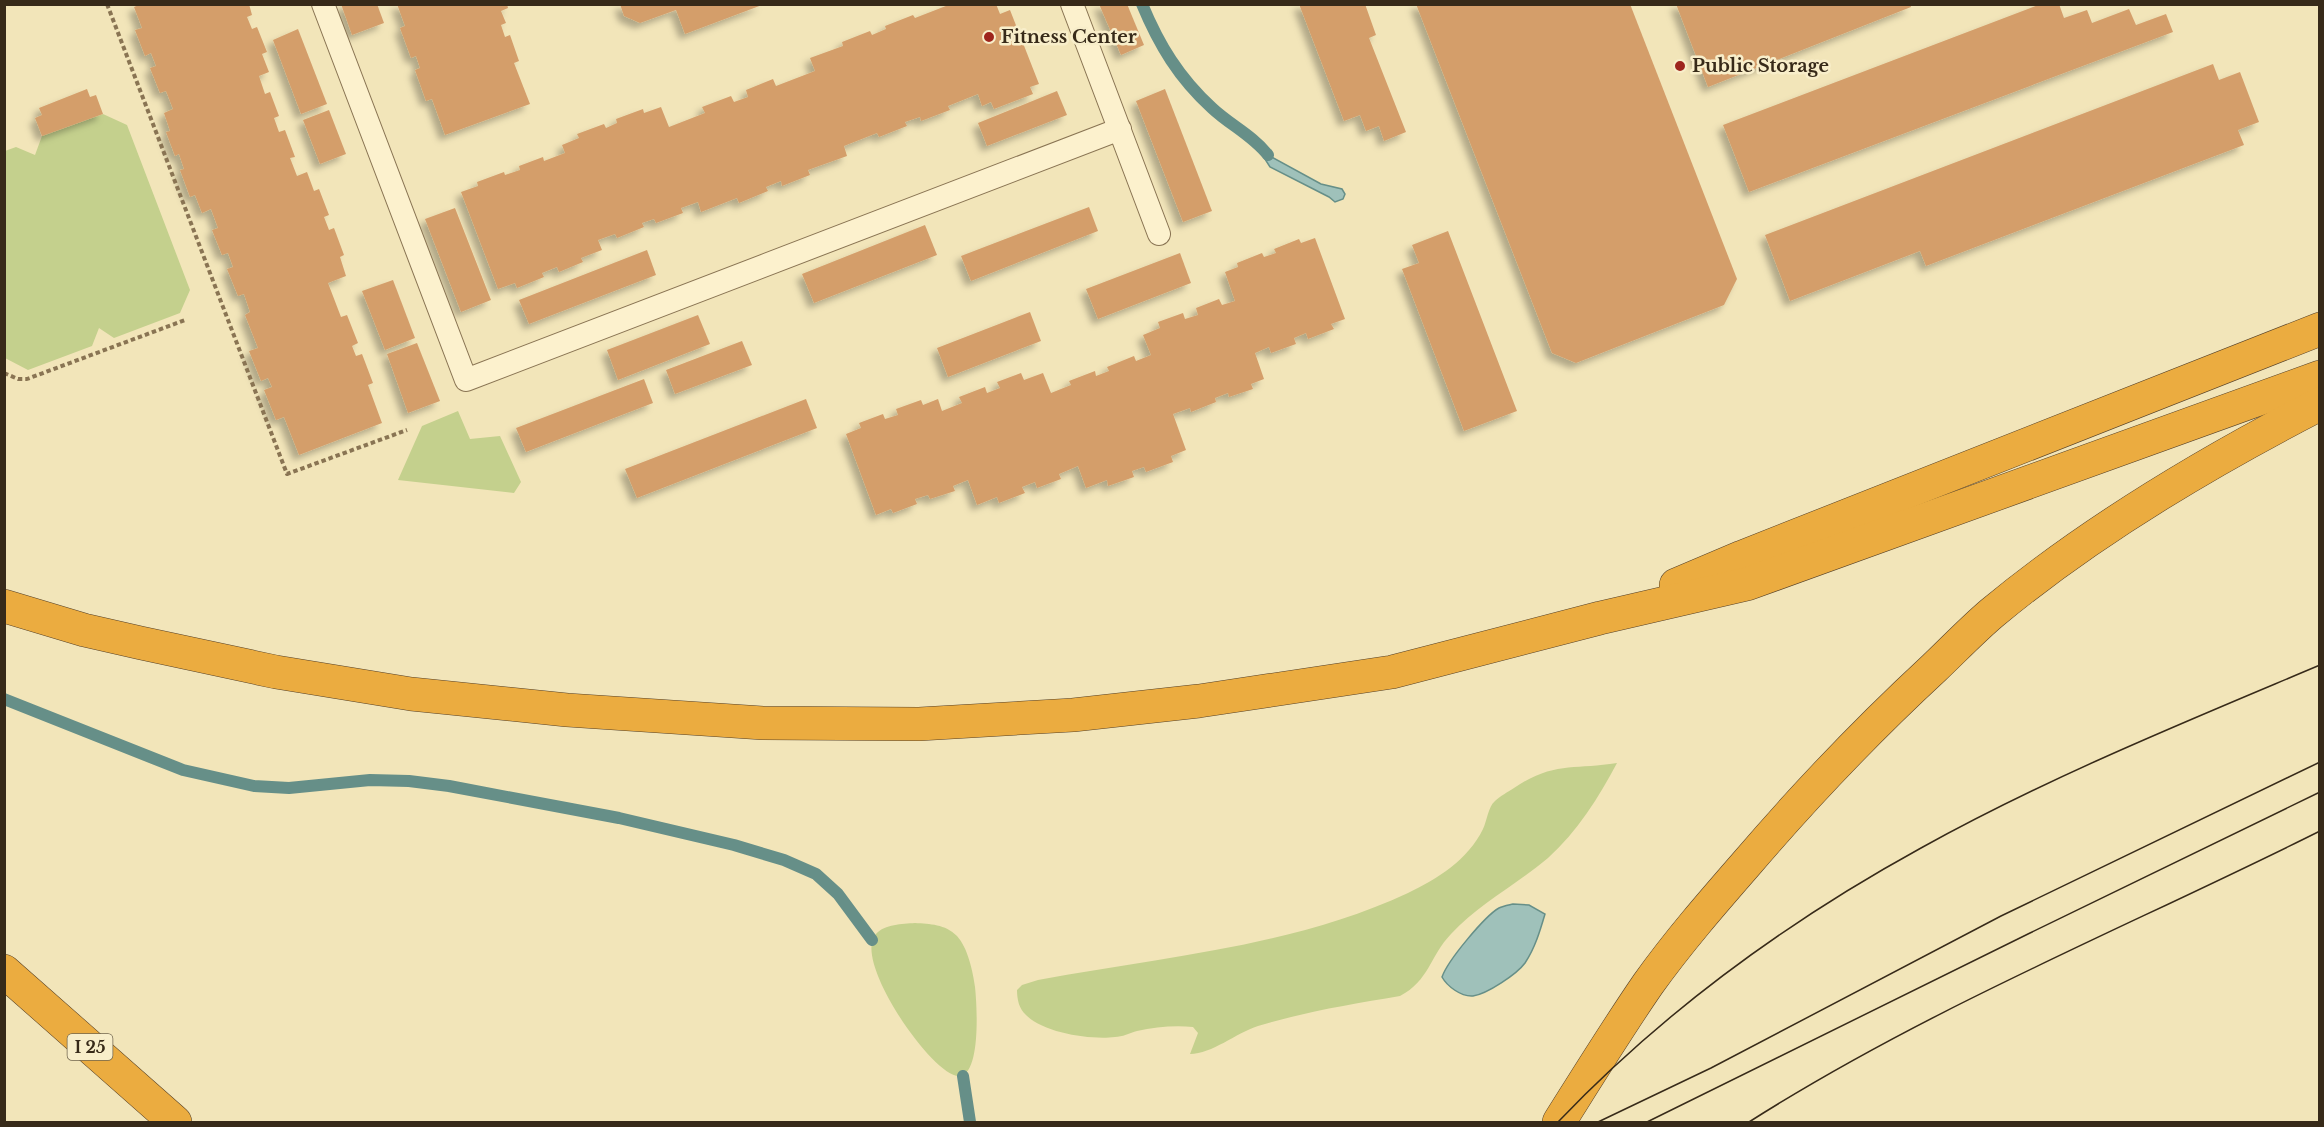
<svg xmlns="http://www.w3.org/2000/svg" width="2324" height="1127" font-family="'Libre Baskerville',serif">
	<style>
		.green { fill: #c4d08d }
		.water { fill: #9fc1ba; stroke: #668f88; stroke-width: 1.5 }
		.lines { fill: none; stroke-linecap: round; stroke-linejoin: round }
		.stream { stroke: #668f88; stroke-width: 12 }
		.building { fill: #d49e6b; filter: url(#shadow) }
		.lane-casing { stroke: #897453; stroke-width: 24 }
		.highway-casing { stroke: #564128; stroke-width: 34 }
		.path { stroke: #897453; stroke-width: 4; stroke-dasharray: 4.5 3; stroke-linecap: butt }
		.lane { stroke: #fcf1cd; stroke-width: 22 }
		.highway { stroke: #ebac40; stroke-width: 33 }
		.tram { stroke: #372a19; stroke-width: 1.5 }
		.poi-dot { fill: #9e251d; stroke: #f8eeca; stroke-width: 2 }
		.labels { text-anchor: middle; stroke-width: 5; stroke-linejoin: round; paint-order: stroke }
		.shield { fill: #f8eeca; stroke: #71654e; stroke-width: 1.5 }
		.shield-label { font-size: 16px; font-weight: bold; fill: #372a19 }
		.poi-label { font-size: 18px; font-weight: bold; fill: #372a19; stroke: #f8eeca; text-anchor: start }
	</style>
	<defs>
		<filter id="shadow"><feDropShadow dx="-5.5" dy="5.5" stdDeviation="3" flood-color="#0004"/></filter>
	</defs>
	<rect width="100%" height="100%" fill="#f2e5b9"/>
	<!-- green -->
	<g class="green">
		<path d="M103,114L127,125L190,290L180,313L114,338L99,328L92,346L28,370L5,358V151L16,147L35,155L42,136Z"/>
		<path d="M458,411L470,439L500,436L521,482L514,493L398,480L422,426Z"/>
		<path d="M1617,763C1599,797 1577,832 1548,858C1516,885 1479,904 1451,934C1430,956 1429,981 1400,996C1352,1004 1304,1012 1258,1026C1236,1033 1212,1054 1190,1054L1198,1033L1193,1027C1175,1025 1155,1027 1137,1031C1130,1033 1122,1037 1115,1037C1090,1040 1044,1033 1026,1015C1019,1009 1017,999 1017,990L1022,985L1038,980C1162,957 1292,947 1408,893C1437,879 1468,860 1483,829C1487,821 1488,807 1495,801C1500,796 1508,792 1514,788C1554,761 1574,770 1617,763Z"/>
		<path d="M915,923C930,924 945,924 957,936C968,948 973,972 975,987C977,1005 981,1073 960,1076C935,1080 851,960 876,934C885,924 902,924 915,923Z"/>
	</g>
	<!-- water -->
	<g class="water">
		<path d="M1268,155L1321,184L1342,189L1345,194L1343,199L1335,202L1329,197L1270,167L1263,156Z"/>
		<path d="M1513,904L1529,905L1545,914C1540,931 1535,948 1525,963C1517,974 1487,994 1473,996C1461,997 1447,986 1442,977C1448,960 1485,916 1499,908C1503,906 1509,905 1513,904Z"/>
	</g>
	<g class="lines">
		<!-- stream -->
		<g class="stream">
			<path d="M1142,4C1159,45 1179,78 1212,108C1230,125 1252,135 1268,155"/>
			<path d="M4,699L183,770L254,786L289,788L370,780L409,781L449,786L619,818L734,845L784,860L816,874L838,894L872,940"/>
			<path d="M963,1076L970,1122"/>
		</g>
	</g>
	<!-- building -->
	<g class="building">
		<path d="M141,4H249L252,15L247,17L252,29L257,27L267,52L262,54L269,72L259,76L265,94L270,92L279,116L274,118L279,132L285,130L295,157L290,158L297,176L307,172L314,191L319,189L329,215L324,217L329,230L334,228L344,255L340,257L346,276L328,283L341,317L347,315L358,343L352,346L356,356L362,354L373,383L368,385L382,423L299,455L284,417L276,420L264,390L272,387L268,378L261,381L249,351L258,348L245,315L250,312L244,294L238,296L227,269L233,267L228,253L222,255L212,230L218,228L211,209L202,213L195,195L190,197L180,170L184,169L179,154L175,156L166,132L170,131L164,113L173,109L166,91L160,93L150,68L156,66L151,53L145,56L135,30L142,28L134,7Z"/>
		<path d="M341,4H377L384,23L352,35Z"/>
		<path d="M397,4H507L508,8L501,11L506,23L501,25L505,37L510,35L519,61L514,63L530,104L445,135L432,99L426,101L415,70L420,68L416,56L411,58L400,28L405,26Z"/>
		<path d="M620,4H762V5L685,34L676,10L640,23L624,16Z"/>
		<path d="M951,4H996L1000,14L1010,10L1039,84L1030,87L1033,94L994,109L991,102L982,106L978,94L948,106L950,110L921,121L920,117L905,122L907,126L879,137L877,133L844,146L847,156L808,170L810,175L782,186L781,181L766,187L768,191L739,203L737,198L701,212L698,202L681,208L683,213L656,223L654,219L642,223L644,227L617,238L615,234L598,240L602,250L581,258L583,262L559,272L557,267L542,273L544,277L517,288L515,283L498,289L461,192L478,186L477,182L504,172L505,175L520,170L519,166L543,157L544,161L565,153L562,145L579,138L577,134L604,124L606,128L617,123L616,119L643,109L644,113L661,107L669,127L705,113L702,107L731,96L734,102L748,97L746,90L773,79L776,86L815,71L810,58L843,46L842,42L870,31L872,35L886,29L885,26L913,15L915,18Z"/>
		<path d="M1099,4H1127L1144,45L1121,55Z"/>
		<path d="M1299,4H1365L1376,35L1369,38L1406,132L1384,141L1379,126L1366,131L1360,115L1344,121Z"/>
		<path d="M1416,4H1630L1737,279L1724,305L1576,363L1552,353Z"/>
		<path d="M1676,4H1910L1911,7L1708,87Z"/>
		<path d="M2041,4H2059L2064,18L2087,10L2092,23L2129,9L2136,25L2166,14L2173,32L1749,192L1723,125Z"/>
		<path d="M298,29L327,104L301,114L273,40Z"/>
		<path d="M2213,64L2219,80L2240,72L2259,122L2238,130L2244,145L1926,266L1920,251L1790,301L1765,235Z"/>
		<path d="M87,89L90,97L96,95L103,114L42,136L35,118L42,115L39,108Z"/>
		<path d="M1165,89L1212,211L1183,222L1136,101Z"/>
		<path d="M1057,91L1067,115L987,146L978,123Z"/>
		<path d="M329,110L346,154L320,164L303,120Z"/>
		<path d="M1089,207L1098,231L971,281L961,256Z"/>
		<path d="M455,208L491,300L461,312L425,219Z"/>
		<path d="M925,225L937,255L814,303L802,274Z"/>
		<path d="M1448,231L1517,411L1464,431L1402,269L1419,263L1412,245Z"/>
		<path d="M1315,238L1345,319L1331,324L1334,329L1308,339L1306,333L1294,338L1296,344L1271,353L1269,347L1255,353L1264,379L1251,384L1253,389L1229,397L1228,393L1215,398L1216,402L1191,412L1190,408L1173,414L1186,450L1171,456L1173,462L1146,472L1144,467L1132,471L1134,477L1108,486L1107,480L1086,488L1078,466L1059,474L1061,479L1037,488L1035,482L1022,487L1025,493L999,503L997,497L977,505L968,480L953,486L955,491L930,499L928,495L915,499L917,504L893,513L891,509L876,515L846,434L861,428L859,423L883,414L885,419L898,415L896,409L921,400L923,405L938,399L942,411L962,403L959,397L985,387L987,393L1000,388L997,382L1021,373L1024,380L1043,373L1051,393L1071,385L1069,381L1095,371L1096,376L1109,371L1107,367L1134,356L1136,361L1151,355L1143,335L1160,328L1158,322L1183,313L1185,319L1198,315L1196,308L1219,299L1222,305L1235,301L1225,272L1238,267L1237,263L1262,253L1264,257L1276,253L1274,249L1299,239L1301,243Z"/>
		<path d="M647,250L656,275L529,324L519,300Z"/>
		<path d="M1180,253L1191,283L1098,319L1086,289Z"/>
		<path d="M393,280L415,338L385,350L362,291Z"/>
		<path d="M1030,312L1041,341L948,377L937,348Z"/>
		<path d="M698,315L710,344L618,380L607,350Z"/>
		<path d="M742,341L752,365L675,394L666,370Z"/>
		<path d="M417,343L440,401L408,413L387,354Z"/>
		<path d="M644,379L653,403L526,452L516,428Z"/>
		<path d="M806,399L817,428L637,498L625,469Z"/>
	</g>
	<g class="lines">
		<!-- lane casing -->
		<g class="lane-casing">
			<g id="lane">
				<path d="M323,4L466,380L1120,129"/>
				<path d="M1072,4L1159,234"/>
			</g>
		</g>
		<!-- highway casing -->
		<g class="highway-casing">
			<g id="highway">
				<path d="M1676,585L1742,557L2320,329"/>
				<path d="M4,606L84,630L141,643L276,672L411,694L567,710L763,723L919,724L1073,715L1199,701L1392,672L1600,618L1747,584L2320,377"/>
				<path d="M4,971L175,1122"/>
				<path d="M1559,1122C1588,1076 1617,1029 1648,984C1678,942 1712,903 1746,864C1805,795 1867,730 1934,668C1953,650 1972,630 1992,613C2092,530 2205,463 2320,404"/>
			</g>
		</g>
		<!-- path -->
		<g class="path">
			<path d="M107,4L287,474L407,430"/>
			<path d="M4,373L18,379H27L185,320"/>
		</g>
		<!-- lane -->
		<use href="#lane" class="lane"/>
		<!-- highway -->
		<use href="#highway" class="highway"/>
		<!-- tram -->
		<g class="tram">
			<path d="M1558,1122C1662,1013 1788,921 1921,848C2049,777 2185,722 2320,665"/>
			<path d="M1598,1122L1711,1068L2001,916L2320,762"/>
			<path d="M1647,1122L2030,933L2320,792"/>
			<path d="M1749,1122C1930,1007 2128,927 2320,831"/>
		</g>
	</g>
	<!-- markers -->
	<g class="poi-dot">
		<circle cx="989" cy="37" r="6"/>
		<circle cx="1680" cy="66" r="6"/>
	</g>
	<g class="labels">
		<!-- shield labels -->
		<rect class="shield" x="67.5" y="1034" width="45" height="26" rx="4.5"/>
		<g class="shield-label">
			<text x="90" y="1053">I 25</text>
		</g>
		<!-- poi labels -->
		<g class="poi-label">
			<text x="1001" y="43">Fitness Center</text>
			<text x="1692" y="72">Public Storage</text>
		</g>
	</g>
	<!-- border -->
	<rect width="2324" height="1127" fill="none" stroke="#372a19" stroke-width="12"/>
</svg>
